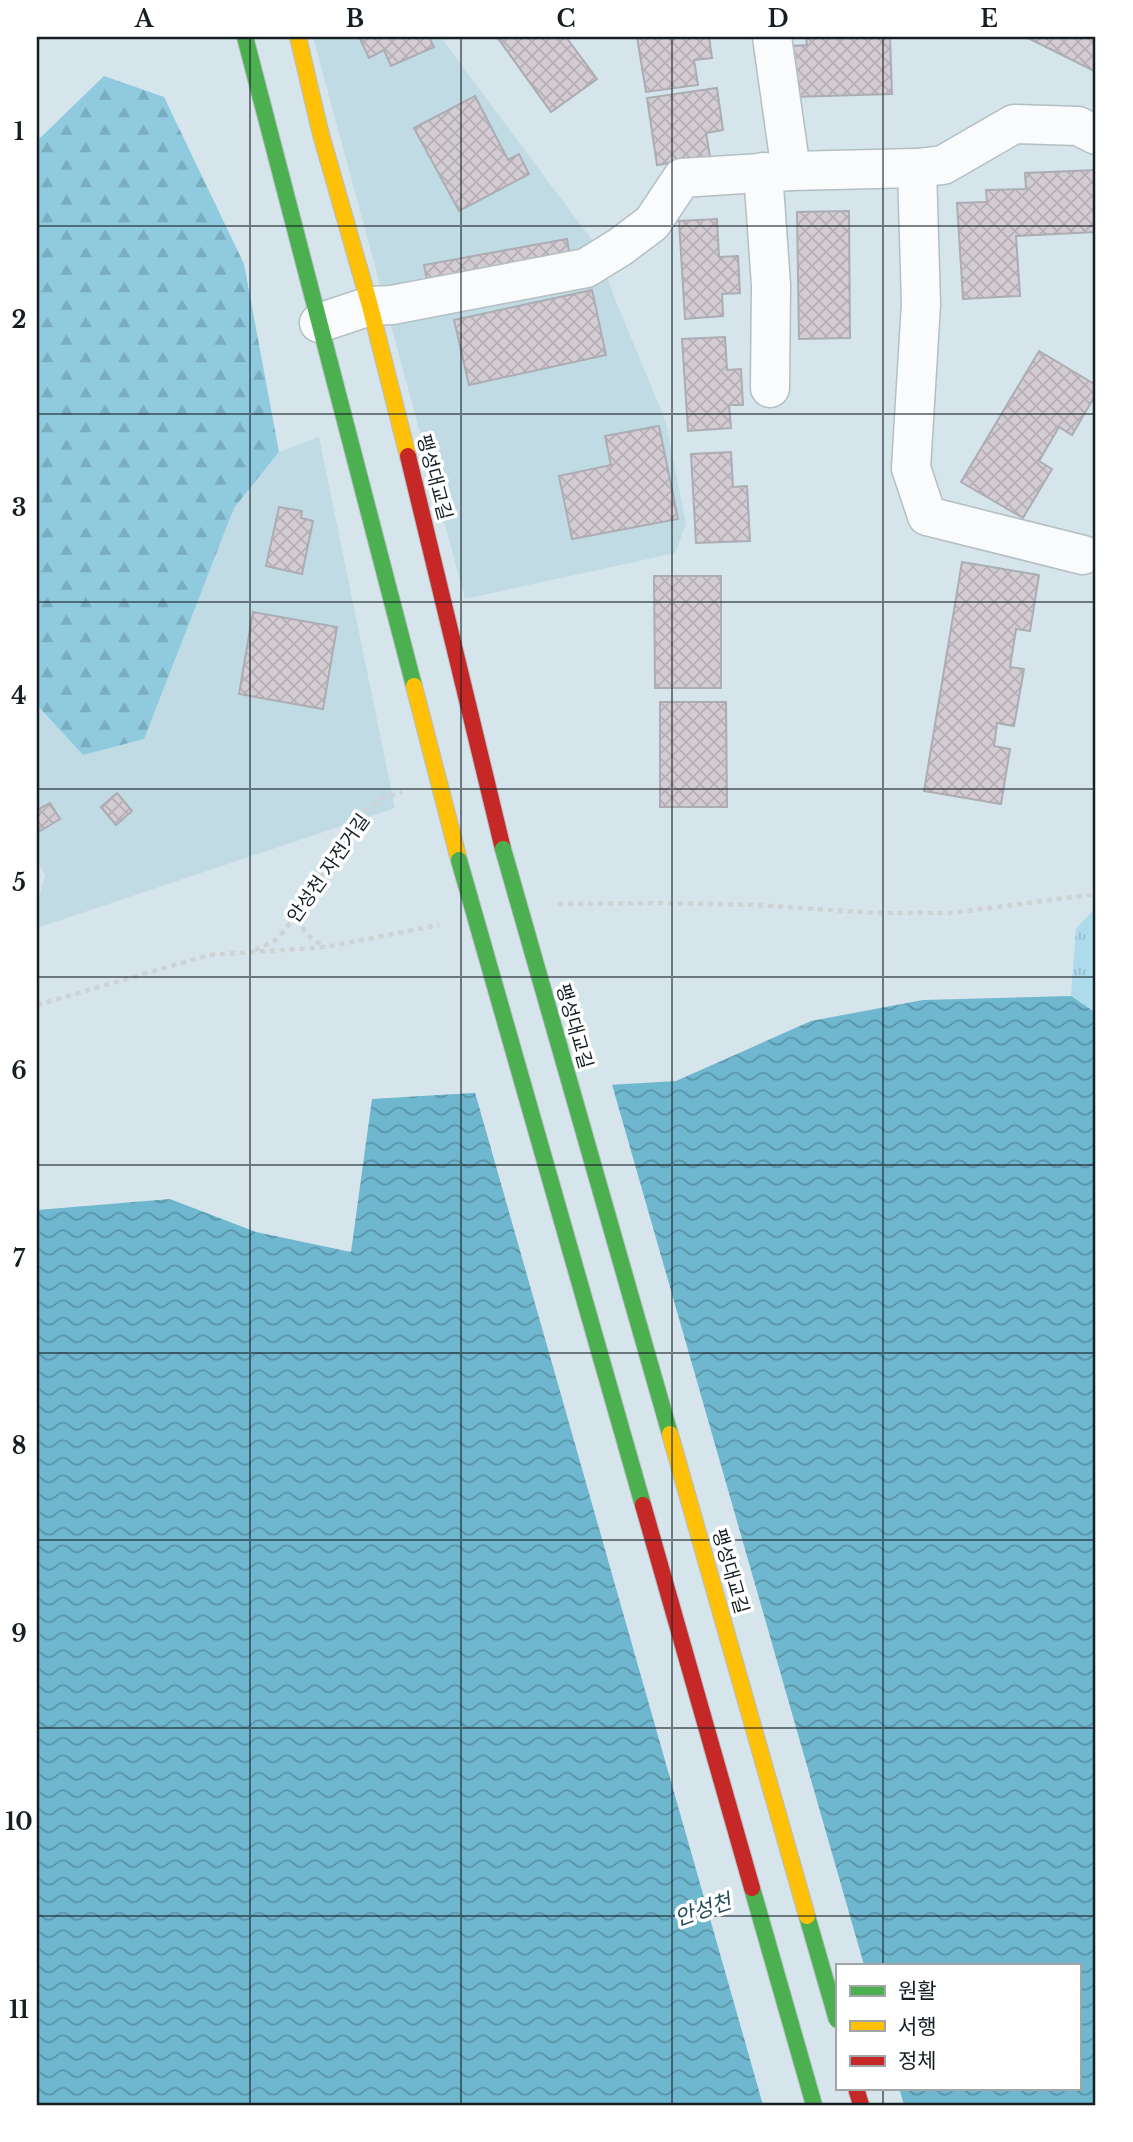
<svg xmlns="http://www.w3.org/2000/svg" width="1133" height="2142" font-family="'Libre Baskerville','Noto Sans KR',serif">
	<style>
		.built { fill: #c1dbe5 }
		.forest { fill: url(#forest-firs) }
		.park { fill: url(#park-tufts) }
		.water { fill: url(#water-waves); fill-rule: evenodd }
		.pier { fill: #d5e5eb }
		.building { fill: url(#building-cross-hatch); stroke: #abadb2; stroke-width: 2 }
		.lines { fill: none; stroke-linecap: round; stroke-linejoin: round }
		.street-casing { stroke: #b3bfc3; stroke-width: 41 }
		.fast-casing { stroke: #b3bfc3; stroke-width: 18 }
		.slow-casing { stroke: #b3bfc3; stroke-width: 18 }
		.jam-casing { stroke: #b3bfc3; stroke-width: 18 }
		.path { stroke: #ced2d4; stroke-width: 4.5; stroke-dasharray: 5 5; stroke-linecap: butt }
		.street { stroke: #f9fbfc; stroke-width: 38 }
		.fast { stroke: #4caf50; stroke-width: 16 }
		.slow { stroke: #ffc107; stroke-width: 16 }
		.jam { stroke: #c62828; stroke-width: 16 }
		.fast-bridge-casing { stroke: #b3bfc3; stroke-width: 18; stroke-linecap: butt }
		.slow-bridge-casing { stroke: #b3bfc3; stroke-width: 18; stroke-linecap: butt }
		.jam-bridge-casing { stroke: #b3bfc3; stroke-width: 18; stroke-linecap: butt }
		.fast-bridge { stroke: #4caf50; stroke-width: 16 }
		.slow-bridge { stroke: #ffc107; stroke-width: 16 }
		.jam-bridge { stroke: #c62828; stroke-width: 16 }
		.grid { fill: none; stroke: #151f23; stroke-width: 2; stroke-opacity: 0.55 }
		.labels { text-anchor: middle; stroke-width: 7; stroke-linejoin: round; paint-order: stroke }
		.street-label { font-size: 19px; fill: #151f23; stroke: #fff }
		.water-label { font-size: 21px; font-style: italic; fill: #224c5a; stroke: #fff }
		.neatline { fill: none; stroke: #151f23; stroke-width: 2.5 }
		.grid-label { font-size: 23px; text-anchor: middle; font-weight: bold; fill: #151f23 }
	</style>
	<defs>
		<pattern id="forest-firs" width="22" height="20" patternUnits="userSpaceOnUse" patternTransform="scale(1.75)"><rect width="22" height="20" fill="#8fcadf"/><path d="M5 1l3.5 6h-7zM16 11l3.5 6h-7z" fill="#7aadbf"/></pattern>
		<pattern id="park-tufts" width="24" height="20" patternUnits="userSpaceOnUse" patternTransform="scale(1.75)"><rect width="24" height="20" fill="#addbec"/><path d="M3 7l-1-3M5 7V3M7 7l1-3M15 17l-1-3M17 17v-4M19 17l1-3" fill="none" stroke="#94bcca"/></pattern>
		<pattern id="water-waves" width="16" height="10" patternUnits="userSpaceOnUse" patternTransform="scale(1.75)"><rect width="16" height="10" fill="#6fb7cf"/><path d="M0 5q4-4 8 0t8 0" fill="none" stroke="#5a94a8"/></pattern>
		<pattern id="building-cross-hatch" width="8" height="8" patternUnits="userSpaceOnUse" patternTransform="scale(1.75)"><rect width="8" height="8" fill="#d4ccd3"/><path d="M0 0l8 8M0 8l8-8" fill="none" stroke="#b5afb5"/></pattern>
	</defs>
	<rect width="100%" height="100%" fill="#d5e5eb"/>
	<!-- built -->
	<g class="built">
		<path d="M313,37H442V39L597,247L613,294L666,422L686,524L675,553L465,599Z"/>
		<path d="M319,437L395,808L37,928V906L45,875L37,861V705L83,755L144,738L234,508L279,452Z"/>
	</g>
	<!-- forest -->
	<path class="forest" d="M104,76L164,97L244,264L279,452L234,508L144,739L83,755L37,705V141Z"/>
	<!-- park -->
	<path class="park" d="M1096,907V1013L1071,996L1076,929Z"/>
	<!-- water -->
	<path class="water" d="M1071,996L1096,1013V2105H37V1210L170,1199L256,1232L351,1252L372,1099L676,1081L811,1021L923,1000ZM837,1965H1079V2088H837Z"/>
	<!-- pier -->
	<path class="pier" d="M611,1081L864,1965H837V2088H899L904,2105H763L474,1089Z"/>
	<!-- building -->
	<g class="building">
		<path d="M359,37H429L434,47L391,66L384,50L369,58Z"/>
		<path d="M497,37H566L597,79L551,112Z"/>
		<path d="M637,37H709L712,58L694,60L698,85L646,92Z"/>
		<path d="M806,37H890L892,94L792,97L790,46L807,45Z"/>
		<path d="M1026,37H1096V72Z"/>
		<path d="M717,88L723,130L706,133L710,157L657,165L647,98Z"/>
		<path d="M475,96L508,160L519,154L529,174L459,211L414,128Z"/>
		<path d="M1096,170V232L1016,236L1020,296L963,299L957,203L987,202L986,190L1026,189L1025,173Z"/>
		<path d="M849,211L850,338L799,339L797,212Z"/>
		<path d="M717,219L719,257L738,256L740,293L722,294L723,316L685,319L679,221Z"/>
		<path d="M567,239L570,257L428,284L424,265Z"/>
		<path d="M592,290L606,355L469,385L454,320Z"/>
		<path d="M725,337L727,370L741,369L743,405H729L731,428L688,431L682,339Z"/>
		<path d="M1039,351L1096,385V394L1072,435L1059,427L1039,461L1052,469L1023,518L961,482Z"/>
		<path d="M659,426L678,519L572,539L559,476L611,465L605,436Z"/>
		<path d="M731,452L733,487L747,486L750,541L696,543L691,454Z"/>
		<path d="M279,507L302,511L301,518L313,521L302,574L266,566Z"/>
		<path d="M962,562L1039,575L1030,631L1016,629L1010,667L1024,669L1014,726L997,723L994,746L1010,749L1001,804L924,791Z"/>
		<path d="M654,576H721V688H655Z"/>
		<path d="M253,612L337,627L323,709L239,694Z"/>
		<path d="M660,702H726L727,807H660Z"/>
		<path d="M117,793L132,811L116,825L101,807Z"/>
		<path d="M50,803L60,819L37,833V810Z"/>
	</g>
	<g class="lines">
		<!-- street casing -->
		<g class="street-casing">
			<g id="street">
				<path d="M772,37L791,171"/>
				<path d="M917,168L943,165L1014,124L1078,126L1096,135"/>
				<path d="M763,172L771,285L770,388"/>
				<path d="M319,323L370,306L392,305L586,268L620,247L652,223L682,178L791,171L917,168L921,304L911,468L927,516L1083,555"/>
			</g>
		</g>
		<!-- fast casing -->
		<g class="fast-casing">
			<path id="fast" d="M245,37L414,686"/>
		</g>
		<!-- slow casing -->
		<g class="slow-casing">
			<g id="slow">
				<path d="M298,37L320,131L370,306L408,456"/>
				<path d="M414,686L459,860"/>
			</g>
		</g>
		<!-- jam casing -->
		<g class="jam-casing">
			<g id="jam">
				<path d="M408,456L503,849"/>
				<path d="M856,2088L861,2105"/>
			</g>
		</g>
		<!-- path -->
		<g class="path">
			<path d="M558,904L666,903L755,905L876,913H951L1096,894"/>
			<path d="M304,907L303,929L312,939L325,947"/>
			<path d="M255,950L276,940L294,919L361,814L382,799L402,792"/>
			<path d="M37,1005L209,955L326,947L439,925"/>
		</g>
		<!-- street -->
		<use href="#street" class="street"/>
		<!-- fast -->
		<use href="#fast" class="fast"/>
		<!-- slow -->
		<use href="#slow" class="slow"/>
		<!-- jam -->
		<use href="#jam" class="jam"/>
		<!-- fast-bridge casing -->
		<g class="fast-bridge-casing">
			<g id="fast-bridge">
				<path d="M503,849L670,1434"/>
				<path d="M459,860L643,1505"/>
				<path d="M752,1888L814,2105"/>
				<path d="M807,1916L837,2020"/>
			</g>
		</g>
		<!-- slow-bridge casing -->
		<g class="slow-bridge-casing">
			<path id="slow-bridge" d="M670,1434L807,1916"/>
		</g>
		<!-- jam-bridge casing -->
		<g class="jam-bridge-casing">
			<path id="jam-bridge" d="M643,1505L752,1888"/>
		</g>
		<!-- fast-bridge -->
		<use href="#fast-bridge" class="fast-bridge"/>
		<!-- slow-bridge -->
		<use href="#slow-bridge" class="slow-bridge"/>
		<!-- jam-bridge -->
		<use href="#jam-bridge" class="jam-bridge"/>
	</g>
	<!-- grid -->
	<path class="grid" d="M250,37V2105M461,37V2105M672,37V2105M883,37V1965M37,226H1096M37,414H1096M37,602H1096M37,789H1096M37,977H1096M37,1165H1096M37,1353H1096M37,1540H1096M37,1728H1096M37,1916H1096M883,2088V2105"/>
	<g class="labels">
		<!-- street labels -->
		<g class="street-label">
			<text transform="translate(435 477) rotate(75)" y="7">팽성대교길</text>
			<text transform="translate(328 868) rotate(-55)" y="7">안성천 자전거길</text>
			<text transform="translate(575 1026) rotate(74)" y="7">팽성대교길</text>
			<text transform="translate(731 1571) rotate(74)" y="7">팽성대교길</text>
		</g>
		<!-- water labels -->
		<g class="water-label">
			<text transform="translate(703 1910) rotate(-19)" y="7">안성천</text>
		</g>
	</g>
	<!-- border -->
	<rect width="1133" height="2142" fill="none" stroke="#ffffff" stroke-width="77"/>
	<!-- legend -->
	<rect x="836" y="1964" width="245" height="126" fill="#ffffff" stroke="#a1a5a7" stroke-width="2"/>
	<rect x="850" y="1986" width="35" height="10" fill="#4caf50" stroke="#a1a5a7" stroke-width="2"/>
	<text x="898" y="1998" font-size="21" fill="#151f23">원활</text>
	<rect x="850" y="2021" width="35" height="10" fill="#ffc107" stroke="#a1a5a7" stroke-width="2"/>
	<text x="898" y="2034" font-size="21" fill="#151f23">서행</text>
	<rect x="850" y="2056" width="35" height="10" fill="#c62828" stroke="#a1a5a7" stroke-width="2"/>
	<text x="898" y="2068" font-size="21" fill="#151f23">정체</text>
	<rect x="38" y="38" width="1056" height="2066" class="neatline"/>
	<g class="grid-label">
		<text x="144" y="27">A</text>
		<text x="355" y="27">B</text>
		<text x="566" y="27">C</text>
		<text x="778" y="27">D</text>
		<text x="989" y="27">E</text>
		<text x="19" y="140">1</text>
		<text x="19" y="328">2</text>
		<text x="19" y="516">3</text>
		<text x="19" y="704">4</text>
		<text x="19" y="891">5</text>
		<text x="19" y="1079">6</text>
		<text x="19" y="1267">7</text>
		<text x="19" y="1454">8</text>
		<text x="19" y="1642">9</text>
		<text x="19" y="1830">10</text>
		<text x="19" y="2018">11</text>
	</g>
</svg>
